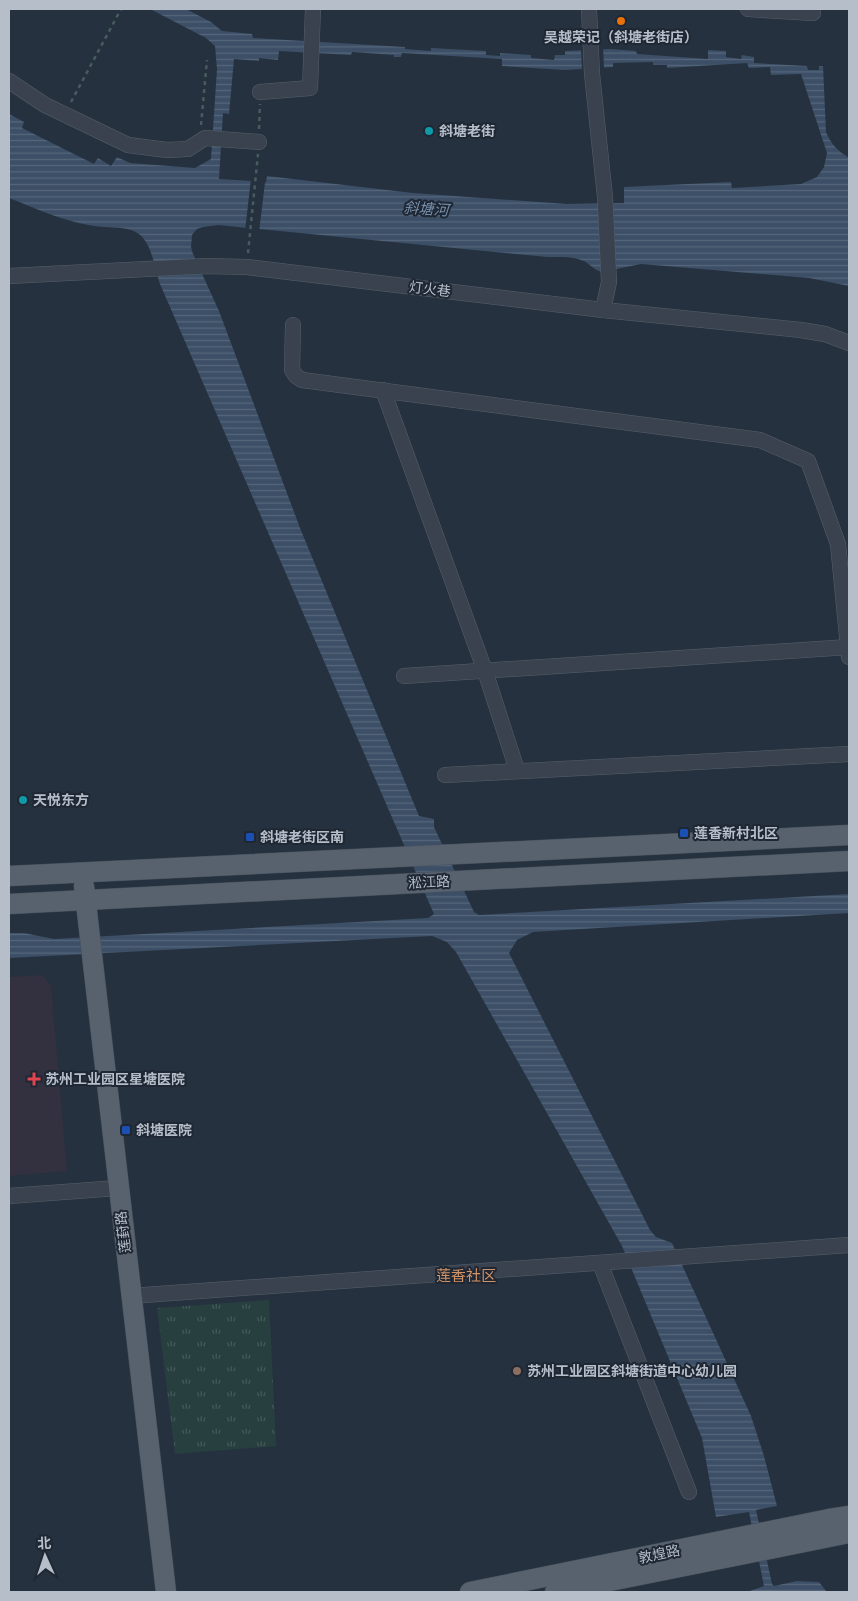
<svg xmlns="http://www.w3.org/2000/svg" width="858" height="1601" font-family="'IBM Plex Sans','Noto Sans SC',sans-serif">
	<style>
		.medical { fill: #33313f }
		.grass { fill: url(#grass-tufts) }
		.water { fill: url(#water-rules); fill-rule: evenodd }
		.pier { fill: #25313e }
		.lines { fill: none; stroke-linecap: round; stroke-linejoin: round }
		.minor-casing { stroke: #57606c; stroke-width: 16 }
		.major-casing { stroke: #454e5a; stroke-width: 21 }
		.path { stroke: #475c5e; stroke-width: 2.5; stroke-dasharray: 4 4; stroke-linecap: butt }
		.minor { stroke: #39424e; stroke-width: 15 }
		.major { stroke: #57626e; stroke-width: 20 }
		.food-dot { fill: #e8710a; stroke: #1e2733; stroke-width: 2 }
		.culture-dot { fill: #0f9aa8; stroke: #1e2733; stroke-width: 2 }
		.transit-dot { fill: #1a4fb4; stroke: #1e2733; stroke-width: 2 }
		.health-dot { fill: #e0444e; stroke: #1e2733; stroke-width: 2 }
		.education-dot { fill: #8d6e63; stroke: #1e2733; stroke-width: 2 }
		.labels { text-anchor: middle; stroke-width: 4; stroke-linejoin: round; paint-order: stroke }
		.poi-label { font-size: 14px; font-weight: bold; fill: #b5bec9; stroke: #1e2733; text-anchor: start }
		.street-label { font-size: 14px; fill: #b5bec9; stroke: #1e2733 }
		.water-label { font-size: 15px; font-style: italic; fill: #778fab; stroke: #1e2733 }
		.neighbourhood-label { font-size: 15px; fill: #d29367; stroke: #1e2733 }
	</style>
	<defs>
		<pattern id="grass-tufts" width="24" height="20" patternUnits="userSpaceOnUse" patternTransform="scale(1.25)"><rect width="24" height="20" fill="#283f40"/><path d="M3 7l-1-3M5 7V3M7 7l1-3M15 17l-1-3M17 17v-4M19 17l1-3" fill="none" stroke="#45595a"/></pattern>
		<pattern id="water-rules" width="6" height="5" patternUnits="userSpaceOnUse" patternTransform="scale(1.25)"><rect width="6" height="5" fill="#3c4f67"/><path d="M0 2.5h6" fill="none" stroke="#56677b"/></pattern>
	</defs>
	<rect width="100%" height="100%" fill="#25313e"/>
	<!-- medical -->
	<path class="medical" d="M42,975L51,986L67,1171L9,1176V977Z"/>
	<!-- grass -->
	<path class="grass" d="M269,1300L276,1446L175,1454L157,1308Z"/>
	<!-- water -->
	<path class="water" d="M150,9H186L211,22L222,31L252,34L253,38L405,47V49L431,51V48L486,51V55L500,56V53L531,55V58L554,60L555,55H565V51L611,49L636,51L637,54L708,59V50L726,51V57L741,59L742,55L754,57V63L807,66L808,70H819V66H823L826,132C831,144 838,151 849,158V286L809,278L641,264L602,272C594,270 591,265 584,261C573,256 559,257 547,257L218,225L203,227L197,229L192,235L191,247L193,254L219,311L300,528L419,816L434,819V827L474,912L479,915L849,894V913L533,932L517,940L509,953L650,1230L656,1237L672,1243L751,1416L764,1456L777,1506L756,1510L772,1584L774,1586L797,1581L819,1582L827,1592H747L764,1586L749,1512L716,1517L702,1438L622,1246L456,952L447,942L432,936L9,958V933H24L54,939L428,918L434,914L160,284C155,269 152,244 139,234C129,227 117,228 105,227C71,225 40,210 9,198V114L24,122L22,128L94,164L98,158L111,166L117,157L130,163L195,168L211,159L217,69L215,46L206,38ZM279,51L351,55L352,52L394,55V57H401L402,53L502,59V66L565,70L613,67V63L653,62V65H667V68L747,63L749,68L770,67L771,75L801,74L827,153L824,167L817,177L801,184L732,188L731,182L624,187V203L567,204L413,193L267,176L266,182L219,179L223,113L229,114L234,59L259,61V58L278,60Z"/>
	<!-- pier -->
	<g class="pier">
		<path d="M603,47L604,70L582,71L581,48Z"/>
		<path d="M266,174L259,232L245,231L251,179H265Z"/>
	</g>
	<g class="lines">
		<!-- minor casing -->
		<g class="minor-casing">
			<g id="minor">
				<path d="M589,9L592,74L605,197L609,282L603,310"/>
				<path d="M748,9L813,13"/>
				<path d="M9,81L45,105L128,145L167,150L188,149L205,138L259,142"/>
				<path d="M260,92L310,88L313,9"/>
				<path d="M9,276L206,266L247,267L603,310L801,330L825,334L849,343"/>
				<path d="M293,325L292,370L296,376L302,380L760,440L808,461L838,544L849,657"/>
				<path d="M383,390L485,671L517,770"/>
				<path d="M404,676L849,647"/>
				<path d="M445,775L849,754"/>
				<path d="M9,1196L118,1188"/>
				<path d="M600,1263L689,1492"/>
				<path d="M130,1296L849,1245"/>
			</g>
		</g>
		<!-- major casing -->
		<g class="major-casing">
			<g id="major">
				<path d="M9,876L849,835"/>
				<path d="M84,886L166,1592"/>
				<path d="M9,904L849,861"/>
				<path d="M470,1592L829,1519L849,1516"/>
				<path d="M555,1592L849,1533"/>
			</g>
		</g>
		<!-- path -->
		<g class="path">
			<path d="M71,102L121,9"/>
			<path d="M201,125L207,60"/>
			<path d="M259,129L260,104"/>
			<path d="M248,253L258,154"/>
		</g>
		<!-- minor -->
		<use href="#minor" class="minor"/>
		<!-- major -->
		<use href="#major" class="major"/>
	</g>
	<!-- markers -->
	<circle class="food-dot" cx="621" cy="21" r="5"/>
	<g class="culture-dot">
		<circle cx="429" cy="131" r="5"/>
		<circle cx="23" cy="800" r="5"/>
	</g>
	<g class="transit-dot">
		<rect x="679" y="828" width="10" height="10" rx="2.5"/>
		<rect x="245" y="832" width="10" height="10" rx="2.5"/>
		<rect x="121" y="1125" width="10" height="10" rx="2.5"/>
	</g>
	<path class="health-dot" d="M31.5 1071.5h5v5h5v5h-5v5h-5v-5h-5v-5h5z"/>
	<circle class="education-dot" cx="517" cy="1371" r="5"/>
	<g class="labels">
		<!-- poi labels -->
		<g class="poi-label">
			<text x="621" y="42" text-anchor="middle">吴越荣记（斜塘老街店）</text>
			<text x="439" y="136">斜塘老街</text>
			<text x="33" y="805">天悦东方</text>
			<text x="694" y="838">莲香新村北区</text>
			<text x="260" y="842">斜塘老街区南</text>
			<text x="45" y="1084">苏州工业园区星塘医院</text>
			<text x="136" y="1135">斜塘医院</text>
			<text x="527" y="1376">苏州工业园区斜塘街道中心幼儿园</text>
		</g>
		<!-- street labels -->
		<g class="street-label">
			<text transform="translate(430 289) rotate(7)" y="5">灯火巷</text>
			<text transform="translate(429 882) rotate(-3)" y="5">淞江路</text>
			<text transform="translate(123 1232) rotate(-97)" y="5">莲葑路</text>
			<text transform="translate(659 1554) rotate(-12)" y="5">敦煌路</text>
		</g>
		<!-- water labels -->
		<g class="water-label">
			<text transform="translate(426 209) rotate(4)" y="5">斜塘河</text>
		</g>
		<!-- neighbourhood labels -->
		<g class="neighbourhood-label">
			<text x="466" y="1281">莲香社区</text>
		</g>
	</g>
	<!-- border -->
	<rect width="858" height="1601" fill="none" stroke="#b5bec9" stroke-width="20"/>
	<!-- north arrow -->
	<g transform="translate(45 1556) rotate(357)" stroke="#1e2733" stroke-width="4" paint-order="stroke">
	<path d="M0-4L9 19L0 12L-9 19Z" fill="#b5bec9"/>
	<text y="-8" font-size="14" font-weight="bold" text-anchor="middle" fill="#b5bec9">北</text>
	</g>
</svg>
